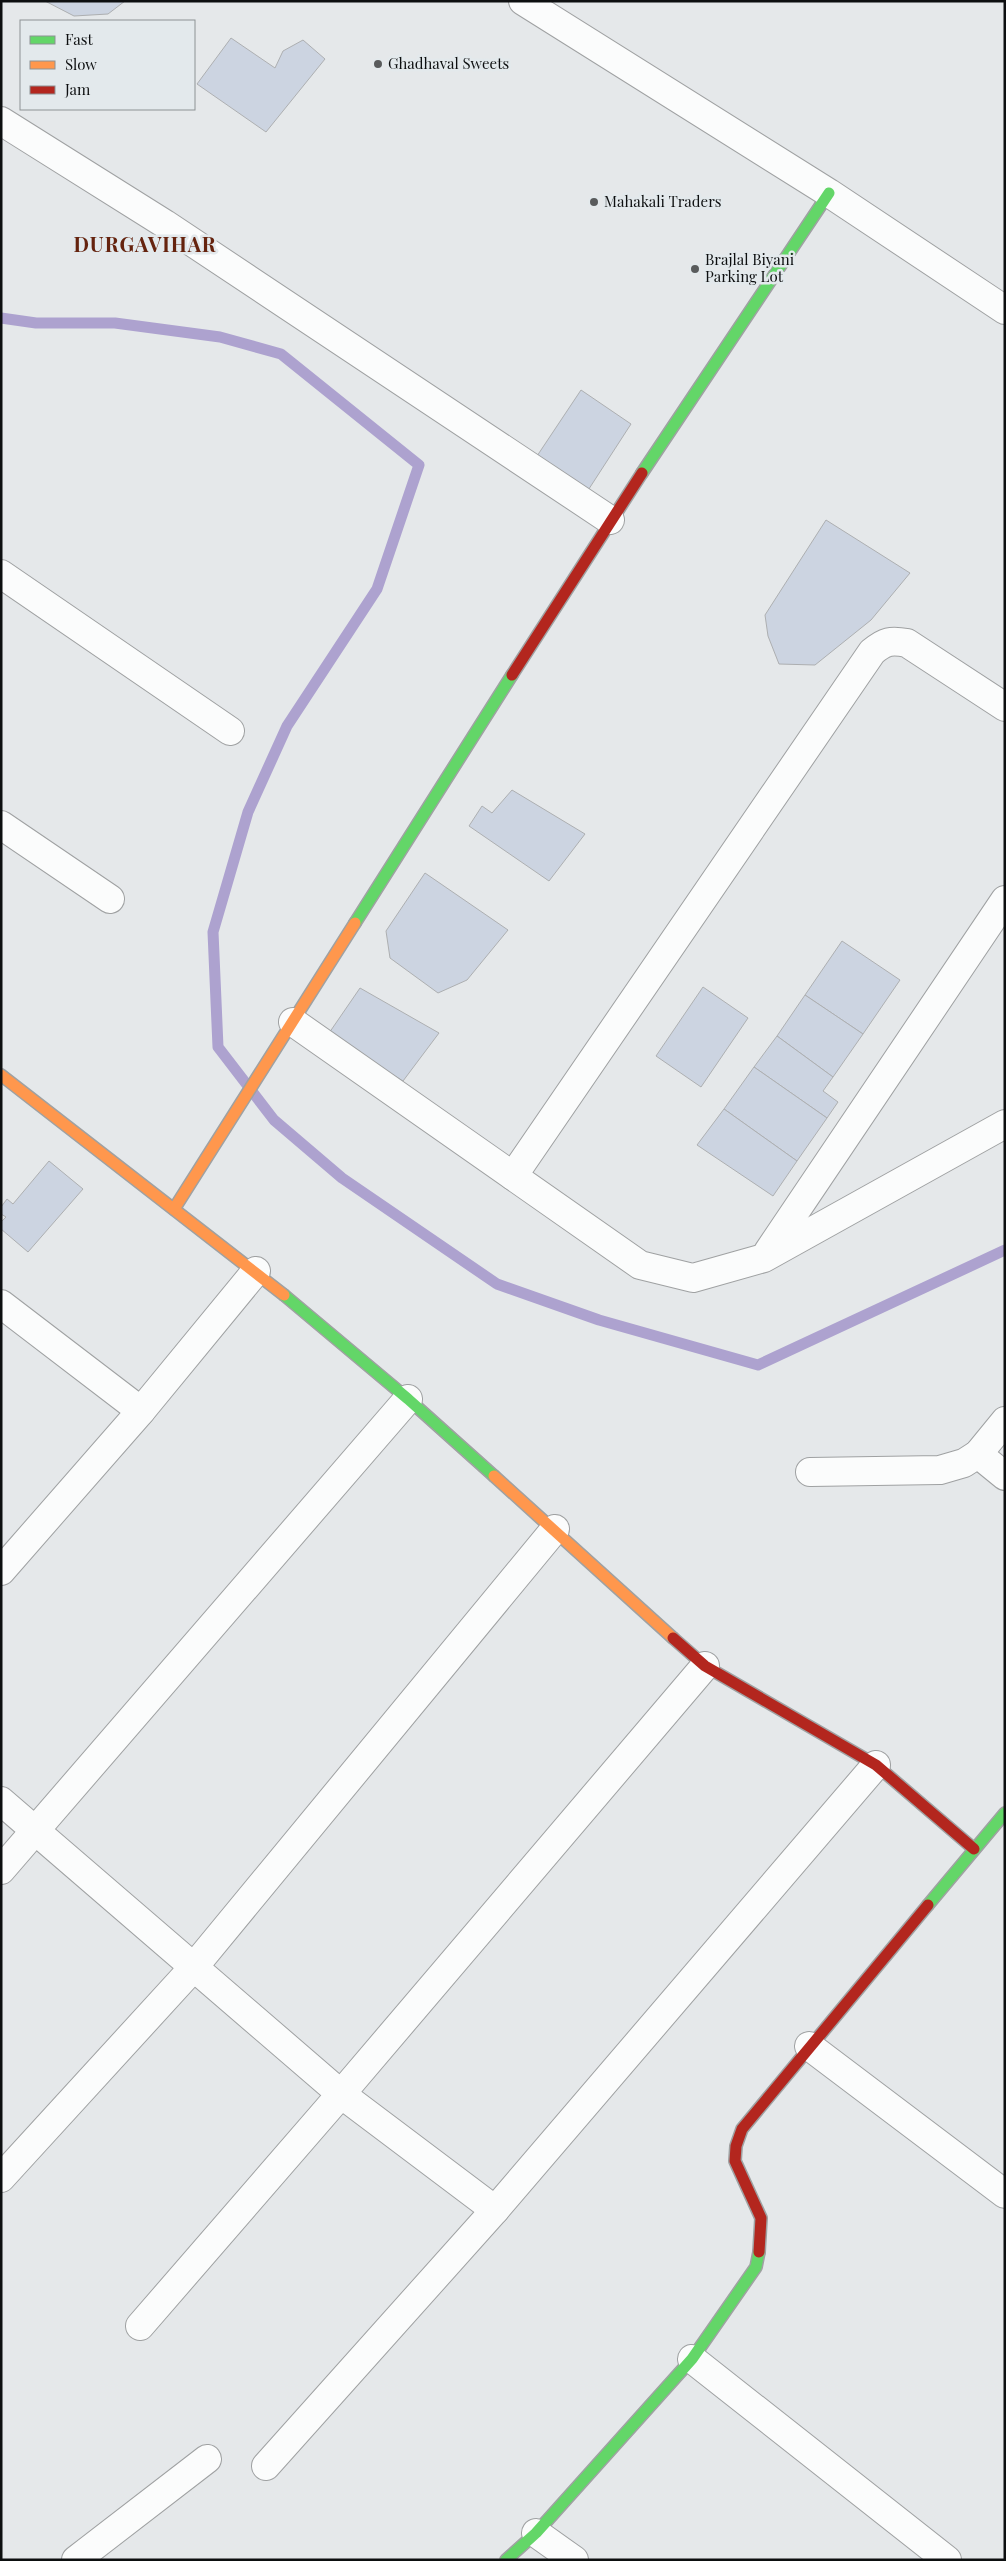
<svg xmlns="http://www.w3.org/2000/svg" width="1006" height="2561" font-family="'Playfair Display',serif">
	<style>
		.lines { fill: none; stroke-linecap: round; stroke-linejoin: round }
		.stream { stroke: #ada2cf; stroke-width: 11 }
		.building { fill: #ccd4e1; stroke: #adafb1 }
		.street-casing { stroke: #9fa1a2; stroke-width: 30 }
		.fast-casing { stroke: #9fa1a2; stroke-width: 14 }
		.slow-casing { stroke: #9fa1a2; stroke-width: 14 }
		.jam-casing { stroke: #9fa1a2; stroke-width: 14 }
		.street { stroke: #fbfcfc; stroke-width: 28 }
		.fast { stroke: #63d668; stroke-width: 11 }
		.slow { stroke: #ff974d; stroke-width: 11 }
		.jam { stroke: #b3261e; stroke-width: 11 }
		.poi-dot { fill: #595b5c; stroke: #e3e9ec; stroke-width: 2 }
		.labels { text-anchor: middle; stroke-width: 5; stroke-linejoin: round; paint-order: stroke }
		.poi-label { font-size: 15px; fill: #0d0f10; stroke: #e3e9ec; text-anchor: start }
		.district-label { font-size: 20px; font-weight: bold; letter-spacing: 1px; fill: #65230e; stroke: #e3e9ec }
	</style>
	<rect width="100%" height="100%" fill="#e5e8ea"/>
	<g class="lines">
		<!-- stream -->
		<path class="stream" d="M1,318L36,323H115L220,337L281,354L419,465L377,589L287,726L248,812L213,932L218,1047L274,1120L342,1178L497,1284L599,1320L758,1365L1005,1250"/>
	</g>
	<!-- building -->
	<g class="building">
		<path d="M45,1H125L108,14L74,16Z"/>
		<path d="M231,38L275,68L283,51L303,40L325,59L266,132L197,84Z"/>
		<path d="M581,390L631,424L585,495L533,462Z"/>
		<path d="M826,520L910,573L871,620L815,665L779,664L768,636L765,615Z"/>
		<path d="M512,790L585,834L549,881L469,826L482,806L492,813Z"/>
		<path d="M425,873L508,930L467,980L438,993L390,958L386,931Z"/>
		<path d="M842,941L900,980L863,1034L805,995Z"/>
		<path d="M703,987L748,1018L701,1087L656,1056Z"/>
		<path d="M360,988L439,1033L403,1081L327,1036Z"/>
		<path d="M805,995L863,1034L833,1077L777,1036Z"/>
		<path d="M777,1036L833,1077L823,1091L838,1102L827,1118L754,1067Z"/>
		<path d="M754,1067L827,1118L797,1161L724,1109Z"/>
		<path d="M724,1109L797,1161L773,1196L697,1145Z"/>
		<path d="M49,1161L83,1189L28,1252L1,1229V1222L6,1217L1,1214V1207L7,1199L13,1204Z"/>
	</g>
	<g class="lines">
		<!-- street casing -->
		<g class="street-casing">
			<g id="street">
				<path d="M523,1L829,193L1005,310"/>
				<path d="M1,121L165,224L610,520"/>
				<path d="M1,574L230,731"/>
				<path d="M1,825L110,899"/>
				<path d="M293,1022L640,1265L693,1278L764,1258L1005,1124"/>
				<path d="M513,1176L872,652C885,641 891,640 907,643L1005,707"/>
				<path d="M768,1252L1005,900"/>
				<path d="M1,1304L141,1411"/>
				<path d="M978,1454L1005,1476"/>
				<path d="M810,1472L940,1470L964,1463L978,1454L1005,1421"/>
				<path d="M1,1571L141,1411L256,1271"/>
				<path d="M1,1801L341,2094L495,2210"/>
				<path d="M1,1870L408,1399"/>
				<path d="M809,2046L1005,2194"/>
				<path d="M1,2178L193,1968L555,1529"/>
				<path d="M140,2326L341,2094L705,1666"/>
				<path d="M692,2359L947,2560"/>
				<path d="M266,2466L495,2210L876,1765"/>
				<path d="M536,2533L574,2560"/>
				<path d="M76,2560L207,2459"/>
			</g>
		</g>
		<!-- fast casing -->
		<g class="fast-casing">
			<g id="fast">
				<path d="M642,473L829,193"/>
				<path d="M355,923L512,675"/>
				<path d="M284,1295L408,1399L494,1476"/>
				<path d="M928,1905L1005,1813"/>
				<path d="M506,2560L536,2533L692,2359L756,2267L759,2252"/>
			</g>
		</g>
		<!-- slow casing -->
		<g class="slow-casing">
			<g id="slow">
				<path d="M1,1075L284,1295"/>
				<path d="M174,1209L355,923"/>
				<path d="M494,1476L673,1638"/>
			</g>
		</g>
		<!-- jam casing -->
		<g class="jam-casing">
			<g id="jam">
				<path d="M512,675L642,473"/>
				<path d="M673,1638L705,1666L876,1765L974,1849"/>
				<path d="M759,2252L761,2218L735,2161L736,2146L742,2129L928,1905"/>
			</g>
		</g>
		<!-- street -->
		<use href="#street" class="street"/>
		<!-- fast -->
		<use href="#fast" class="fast"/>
		<!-- slow -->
		<use href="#slow" class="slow"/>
		<!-- jam -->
		<use href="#jam" class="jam"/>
	</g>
	<!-- markers -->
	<g class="poi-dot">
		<circle cx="378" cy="64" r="5"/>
		<circle cx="594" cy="202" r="5"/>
		<circle cx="695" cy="269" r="5"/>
	</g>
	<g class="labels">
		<!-- poi labels -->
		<g class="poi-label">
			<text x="388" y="69">Ghadhaval Sweets</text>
			<text x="604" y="207">Mahakali Traders</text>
			<text x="705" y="265">Brajlal Biyani<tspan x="705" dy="17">Parking Lot</tspan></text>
		</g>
		<!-- district labels -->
		<g class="district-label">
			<text x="145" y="252">DURGAVIHAR</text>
		</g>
	</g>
	<!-- border -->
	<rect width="1006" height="2561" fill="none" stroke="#0d0f10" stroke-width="5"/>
	<!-- legend -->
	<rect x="20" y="20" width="175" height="90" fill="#e3e9ec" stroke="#8d9294"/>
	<rect x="30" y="36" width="25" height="8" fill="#63d668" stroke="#8d9294"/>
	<text x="65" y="45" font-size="15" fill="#0d0f10">Fast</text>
	<rect x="30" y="61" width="25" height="8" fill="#ff974d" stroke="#8d9294"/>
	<text x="65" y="70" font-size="15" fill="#0d0f10">Slow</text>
	<rect x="30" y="86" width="25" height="8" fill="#b3261e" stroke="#8d9294"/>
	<text x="65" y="95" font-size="15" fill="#0d0f10">Jam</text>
</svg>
